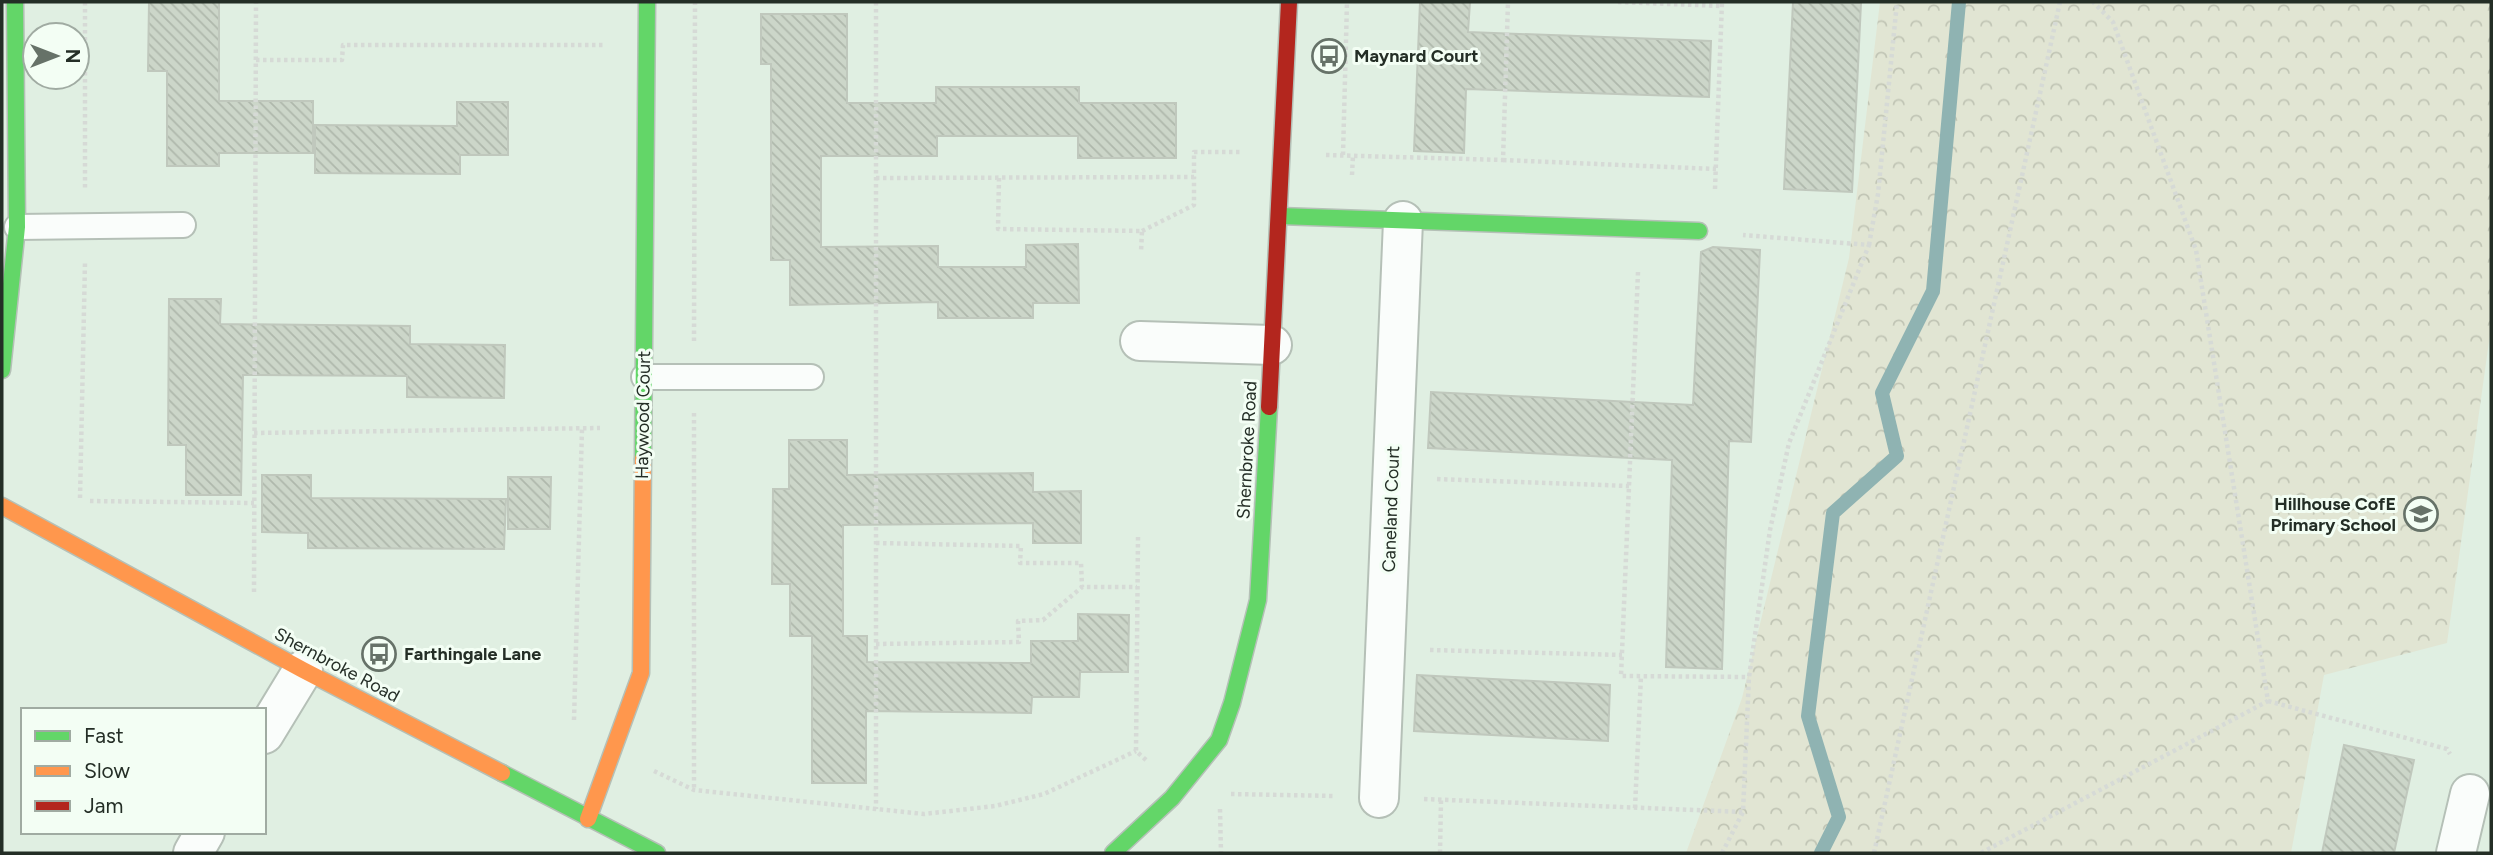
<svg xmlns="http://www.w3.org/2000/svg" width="2493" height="855" font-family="Figtree,sans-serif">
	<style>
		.forest { fill: url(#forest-crowns) }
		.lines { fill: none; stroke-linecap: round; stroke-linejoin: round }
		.stream { stroke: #8fb3b2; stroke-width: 14 }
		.building { fill: url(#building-back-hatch); stroke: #c0c8bd; stroke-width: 2 }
		.lane-casing { stroke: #b5c0b7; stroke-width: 28 }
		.street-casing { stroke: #b5c0b7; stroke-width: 42 }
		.fast-casing { stroke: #b5c0b7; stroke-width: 19 }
		.slow-casing { stroke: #b5c0b7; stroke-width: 19 }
		.jam-casing { stroke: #b5c0b7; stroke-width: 19 }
		.path { stroke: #d6dad6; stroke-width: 4.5; stroke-dasharray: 3.5 3.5; stroke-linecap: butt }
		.lane { stroke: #fafdfb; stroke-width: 24 }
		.street { stroke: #fafdfb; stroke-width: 38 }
		.fast { stroke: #63d668; stroke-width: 16 }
		.slow { stroke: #ff974d; stroke-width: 16 }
		.jam { stroke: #b3261e; stroke-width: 16 }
		.labels { text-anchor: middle; stroke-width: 6; stroke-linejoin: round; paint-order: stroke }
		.poi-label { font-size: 18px; font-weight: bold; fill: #242e26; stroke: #f3fef4; text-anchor: start }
		.street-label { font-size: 18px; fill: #242e26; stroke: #f3fef4 }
	</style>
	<defs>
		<pattern id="forest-crowns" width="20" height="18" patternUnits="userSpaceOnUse" patternTransform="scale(1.75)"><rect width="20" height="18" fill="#e1e5d3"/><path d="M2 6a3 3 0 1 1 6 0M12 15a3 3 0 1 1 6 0" fill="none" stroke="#c1c5b5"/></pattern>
		<pattern id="building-back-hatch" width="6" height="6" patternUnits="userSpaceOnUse" patternTransform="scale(1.75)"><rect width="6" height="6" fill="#ccd6c9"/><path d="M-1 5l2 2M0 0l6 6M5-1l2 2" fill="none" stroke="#afb8ac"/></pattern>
	</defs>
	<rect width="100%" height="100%" fill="#e0efe2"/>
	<!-- forest -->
	<path class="forest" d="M1880,2H2491V327L2447,643L2324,675L2291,853H1686L1742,698L1849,258Z"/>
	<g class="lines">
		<!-- stream -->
		<path class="stream" d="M1821,853L1839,817L1808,716L1833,513L1897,456L1882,393L1933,291L1959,2"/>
	</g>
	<!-- building -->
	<g class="building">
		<path d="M149,2H219V101H313V153H219V166H167V71H148Z"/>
		<path d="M1420,2H1470L1468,32L1711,41L1709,97L1466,89L1464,153L1414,151Z"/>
		<path d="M1793,2L1861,3L1852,192L1784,189Z"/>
		<path d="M761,14H847V103H936V87H1079V103H1176V158H1078V136H937V156H821V247L938,246V267H1026V245L1078,244L1079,303H1033V318H938V302L790,305V260H771V64H761Z"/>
		<path d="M457,102H508V155H460V174L315,173V125L457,126Z"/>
		<path d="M1713,247L1760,250L1751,442L1729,441L1722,669L1666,667L1672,460L1428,448L1431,392L1693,405L1701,252Z"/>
		<path d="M169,299H221L220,324L410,326V344L505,345L504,398L407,397V376L243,375L241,495H186V445H168Z"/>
		<path d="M789,440H847V475L1033,473V492L1081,491V543H1033V523L843,525V636H867V662L1031,663V641H1078V614L1129,615L1128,672H1080L1079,697H1032L1031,713L866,711V783H812V636H790V584H772L773,489H789Z"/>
		<path d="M262,475H311V498L506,499L504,549L308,548V533L262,532Z"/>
		<path d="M508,477H551L550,529H508Z"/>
		<path d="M1417,675L1610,685L1608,741L1414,731Z"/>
		<path d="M2344,745L2414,760L2394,853H2322Z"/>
	</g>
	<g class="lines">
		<!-- lane casing -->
		<g class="lane-casing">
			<g id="lane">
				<path d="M17,227L183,225"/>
				<path d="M644,377H811"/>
			</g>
		</g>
		<!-- street casing -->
		<g class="street-casing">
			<g id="street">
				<path d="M1140,341L1272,345"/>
				<path d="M264,734L303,670"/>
				<path d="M1379,798L1403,221"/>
				<path d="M193,853L205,832"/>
				<path d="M2456,853L2470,794"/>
			</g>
		</g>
		<!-- fast casing -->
		<g class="fast-casing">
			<g id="fast">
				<path d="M1280,216L1699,231"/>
				<path d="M2,370L17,227L15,2"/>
				<path d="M643,459L647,2"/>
				<path d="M502,773L657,853"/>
				<path d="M1113,853L1172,798L1219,740L1232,703L1258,600L1269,407"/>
			</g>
		</g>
		<!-- slow casing -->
		<g class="slow-casing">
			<g id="slow">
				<path d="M2,506L303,670L502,773"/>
				<path d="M588,819L641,673L643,459"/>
			</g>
		</g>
		<!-- jam casing -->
		<g class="jam-casing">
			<path id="jam" d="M1269,407L1289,2"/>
		</g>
		<!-- path -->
		<g class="path">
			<path d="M85,2V190"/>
			<path d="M876,2V809"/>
			<path d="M1618,2L1722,6"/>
			<path d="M256,60H342L343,45H604"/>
			<path d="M1326,155L1503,160L1508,2"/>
			<path d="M1343,155L1347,2"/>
			<path d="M1503,160L1716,169"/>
			<path d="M1352,175L1353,155"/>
			<path d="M876,178L1194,177V152H1240"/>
			<path d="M999,178L998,229L1142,231L1141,252"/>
			<path d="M1715,189L1722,2"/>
			<path d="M1142,231L1194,205V177"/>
			<path d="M1869,245L1878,194L1897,2"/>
			<path d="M1638,272L1621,676L1749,677"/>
			<path d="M694,341L695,2"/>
			<path d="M694,413V790"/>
			<path d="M254,433L600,428"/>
			<path d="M1437,479L1629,486"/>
			<path d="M80,498L85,262"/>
			<path d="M90,501L254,503"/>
			<path d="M1138,537L1136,751L1146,760"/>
			<path d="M876,543L1021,546L1020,563H1081L1082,587H1137"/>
			<path d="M254,592L256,2"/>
			<path d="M876,644L1019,642L1018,621L1043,620L1082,587"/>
			<path d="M1430,650L1622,655"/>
			<path d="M2268,701L2447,749L2450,754"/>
			<path d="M574,720L582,428"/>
			<path d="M654,771L694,790L924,814L995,806L1044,794L1136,751"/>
			<path d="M1231,794L1335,796"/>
			<path d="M1424,799L1743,812"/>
			<path d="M1635,808L1641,676"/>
			<path d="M1220,809L1221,853"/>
			<path d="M1440,853L1441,800"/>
			<path d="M1722,853L1743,812L1749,677L1770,530L1789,443L1869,245L1743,235"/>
			<path d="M1874,853L2060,2"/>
			<path d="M1981,853L2268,701L2196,250L2113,22L2093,2"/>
		</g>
		<!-- lane -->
		<use href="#lane" class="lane"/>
		<!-- street -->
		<use href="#street" class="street"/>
		<!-- fast -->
		<use href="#fast" class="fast"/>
		<!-- slow -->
		<use href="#slow" class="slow"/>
		<!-- jam -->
		<use href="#jam" class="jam"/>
	</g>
	<!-- icons -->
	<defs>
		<g id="bus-ring" transform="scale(1.75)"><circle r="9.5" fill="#f3fef4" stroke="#667268" stroke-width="1.5"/><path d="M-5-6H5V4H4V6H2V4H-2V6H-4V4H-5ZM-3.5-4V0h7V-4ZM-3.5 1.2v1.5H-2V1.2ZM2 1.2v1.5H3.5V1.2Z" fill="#667268"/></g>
		<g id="school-ring" transform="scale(1.75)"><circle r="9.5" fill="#f3fef4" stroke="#667268" stroke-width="1.5"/><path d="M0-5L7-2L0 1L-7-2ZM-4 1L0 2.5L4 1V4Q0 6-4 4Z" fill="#667268"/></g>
	</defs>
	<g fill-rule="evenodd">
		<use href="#bus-ring" x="1329" y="56"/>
		<use href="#school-ring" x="2421" y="514"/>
		<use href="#bus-ring" x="379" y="654"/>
	</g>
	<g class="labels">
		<!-- poi labels -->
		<g class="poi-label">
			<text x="1354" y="62">Maynard Court</text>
			<text x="2396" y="510" text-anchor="end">Hillhouse CofE<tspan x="2396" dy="21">Primary School</tspan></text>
			<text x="404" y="660">Farthingale Lane</text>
		</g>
		<!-- street labels -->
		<g class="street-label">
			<text transform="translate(643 415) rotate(-89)" y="6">Haywood Court</text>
			<text transform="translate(1247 450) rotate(-87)" y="6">Shernbroke Road</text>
			<text transform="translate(1391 509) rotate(-88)" y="6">Caneland Court</text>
			<text transform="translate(337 665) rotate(28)" y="6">Shernbroke Road</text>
		</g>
	</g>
	<!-- border -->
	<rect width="2493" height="855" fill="none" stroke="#242e26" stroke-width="7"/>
	<!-- legend -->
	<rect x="21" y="708" width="245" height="126" fill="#f3fef4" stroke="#a0aba2" stroke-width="2"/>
	<rect x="35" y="731" width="35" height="10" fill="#63d668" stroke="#a0aba2" stroke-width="2"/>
	<text x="84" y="743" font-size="21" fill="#242e26">Fast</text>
	<rect x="35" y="766" width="35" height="10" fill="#ff974d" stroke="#a0aba2" stroke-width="2"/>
	<text x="84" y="778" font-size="21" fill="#242e26">Slow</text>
	<rect x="35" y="801" width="35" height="10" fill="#b3261e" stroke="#a0aba2" stroke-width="2"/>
	<text x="84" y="813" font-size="21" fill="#242e26">Jam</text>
	<!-- north arrow -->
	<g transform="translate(56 56) rotate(90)"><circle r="33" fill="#f3fef4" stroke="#a0aba2" stroke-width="2"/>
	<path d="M0-5L12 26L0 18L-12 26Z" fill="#667268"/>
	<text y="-10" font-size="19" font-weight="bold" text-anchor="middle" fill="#242e26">N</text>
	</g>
</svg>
